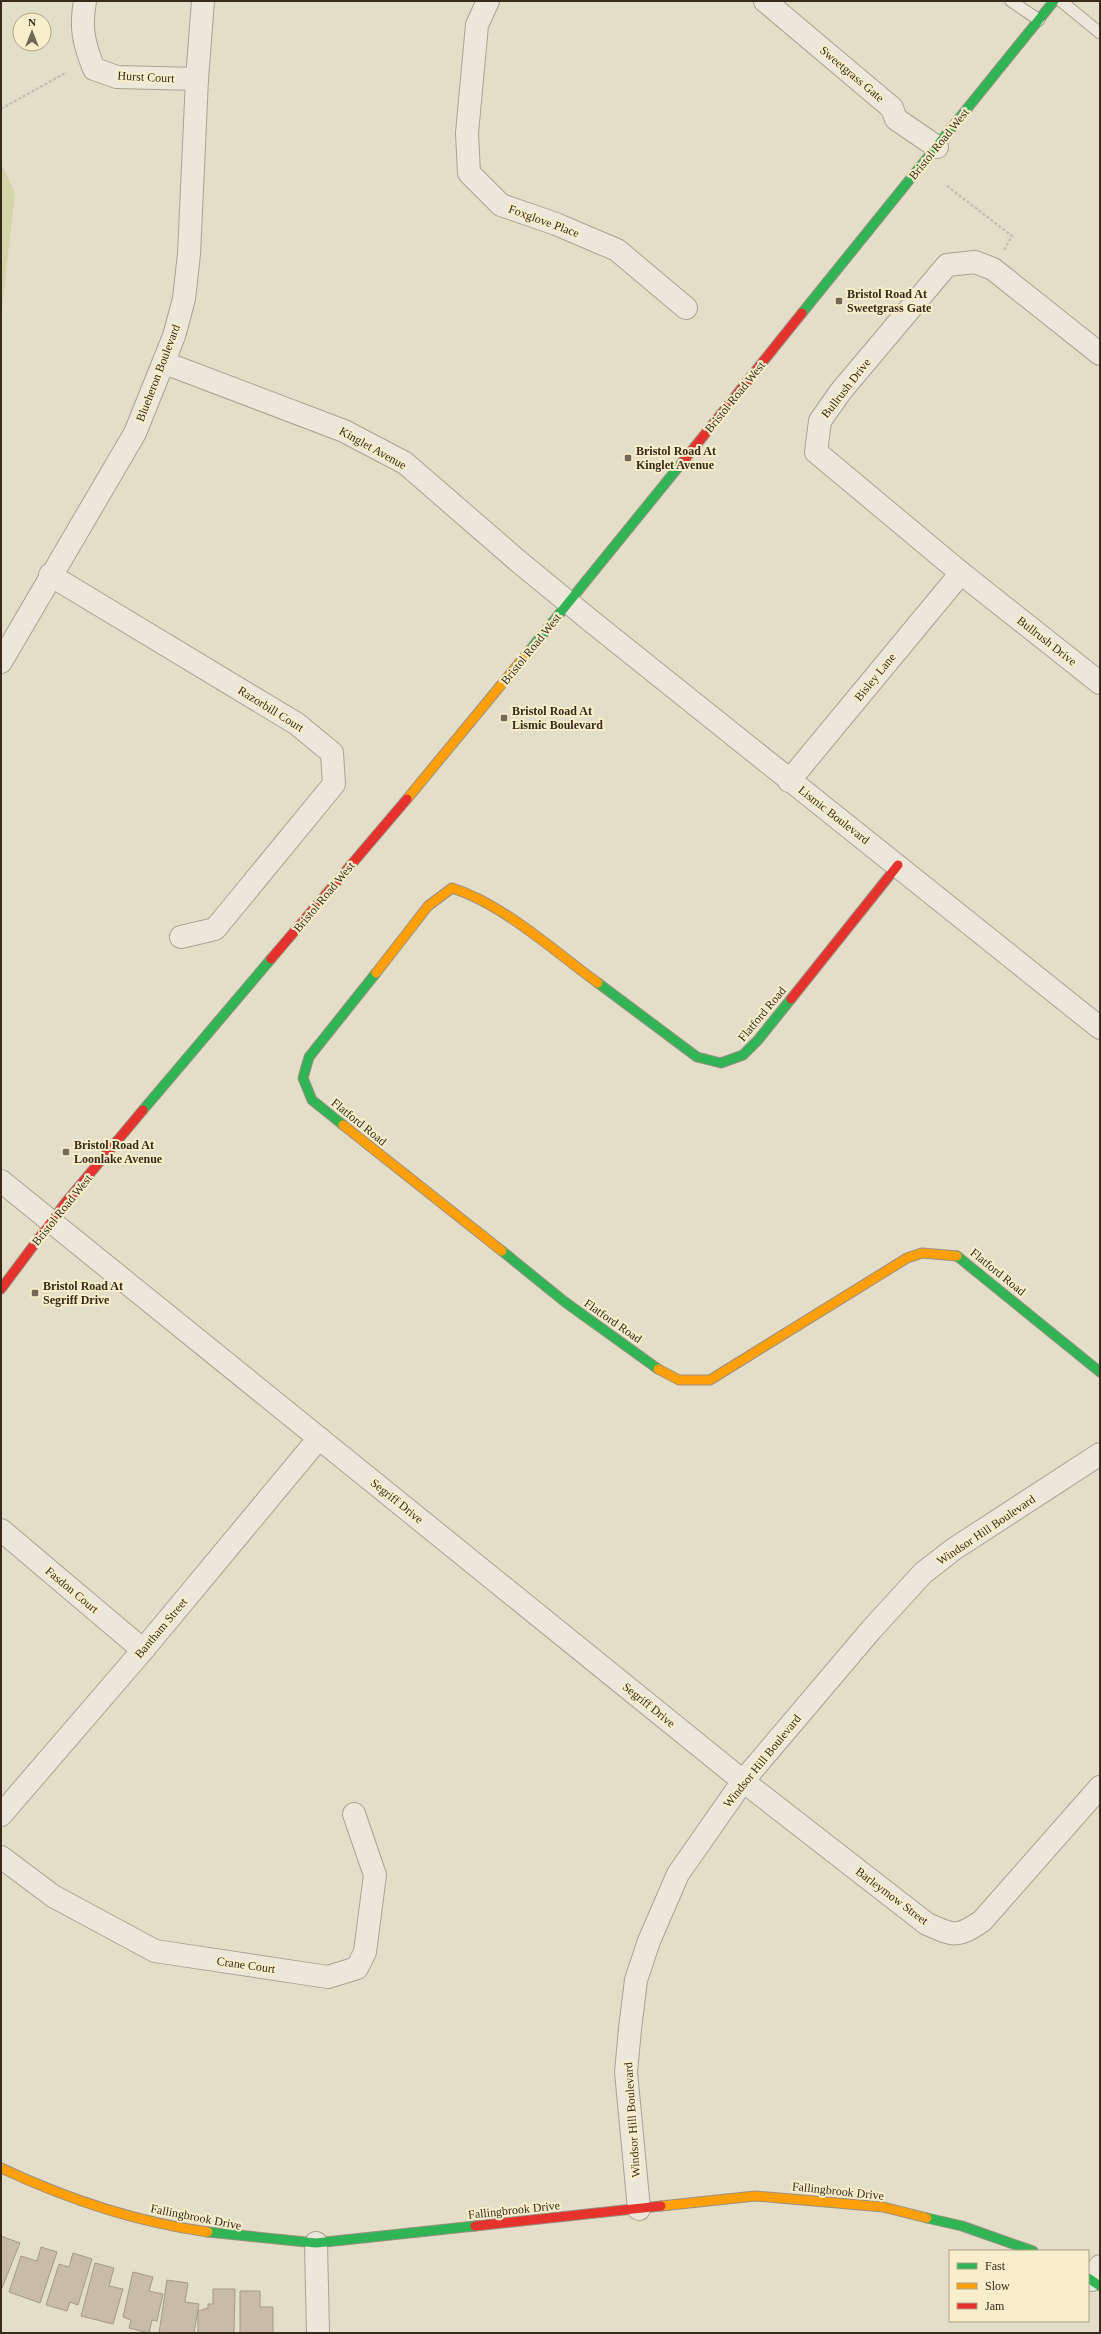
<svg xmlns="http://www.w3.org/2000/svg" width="1101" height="2334" font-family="'Times New Roman',serif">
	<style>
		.green { fill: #d2d6a8 }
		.building { fill: #c8bba8; stroke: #a49987 }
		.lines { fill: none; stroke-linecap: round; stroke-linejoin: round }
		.lane-casing { stroke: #a9a292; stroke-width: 13 }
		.street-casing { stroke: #a9a292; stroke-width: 24 }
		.fast-casing { stroke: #989182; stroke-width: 11 }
		.slow-casing { stroke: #989182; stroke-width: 11 }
		.jam-casing { stroke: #989182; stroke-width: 11 }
		.path { stroke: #c4bfb1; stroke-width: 2.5; stroke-dasharray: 3 2; stroke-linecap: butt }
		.lane { stroke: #ece7da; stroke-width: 11 }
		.street { stroke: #ece7da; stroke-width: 22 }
		.fast { stroke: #30b455; stroke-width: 9 }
		.slow { stroke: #ff9f0a; stroke-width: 9 }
		.jam { stroke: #e5322d; stroke-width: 9 }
		.poi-dot { fill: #746957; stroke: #f8eecb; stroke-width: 1.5 }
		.labels { text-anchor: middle; stroke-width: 4; stroke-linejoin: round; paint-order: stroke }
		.street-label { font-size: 12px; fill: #372a1a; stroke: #f8eecb }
		.poi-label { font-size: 12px; font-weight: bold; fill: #372a1a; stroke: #f8eecb; text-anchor: start }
	</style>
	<rect width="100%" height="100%" fill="#e4dec8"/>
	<!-- green -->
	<path class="green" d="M1,163L15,193L1,318Z"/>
	<!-- building -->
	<g class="building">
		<path d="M1,2236L20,2243L2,2288H1Z"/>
		<path d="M41,2247L57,2252L40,2303L9,2292L21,2256L37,2261Z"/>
		<path d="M73,2253L92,2259L78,2305L70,2302L67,2311L46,2305L59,2264L69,2267Z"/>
		<path d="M95,2263L114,2268L109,2286L123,2289L113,2324L81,2316Z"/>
		<path d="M133,2272L153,2277L149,2291L163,2294L157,2321L152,2320L149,2333L129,2328L131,2320L123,2317Z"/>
		<path d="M167,2280L188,2283L185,2302L199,2304L194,2333H159Z"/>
		<path d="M213,2289H235L234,2333H198V2311L208,2308V2304H213Z"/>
		<path d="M240,2291H260V2307H273V2333H240Z"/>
	</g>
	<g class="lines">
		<!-- lane casing -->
		<g class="lane-casing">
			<g id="lane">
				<path d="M1011,1L1039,20"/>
				<path d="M1061,1L1100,33"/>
			</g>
		</g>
		<!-- street casing -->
		<g class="street-casing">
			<g id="street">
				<path d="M85,1C80,28 84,44 94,69L117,77L197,79"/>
				<path d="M488,1L477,25L467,133L469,173L501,205L556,224L617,250L686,308"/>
				<path d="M765,1L892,108L896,119L937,147"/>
				<path d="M1100,354L993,269L975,262L947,265L841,391L820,421L816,452L961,573L1100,683"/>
				<path d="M165,363L344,431L405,463L518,561L591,621L1100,1028"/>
				<path d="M50,575L297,724L332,753L334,784L215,929L181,937"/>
				<path d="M1,662L135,433L174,336L184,299L189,254L197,79L203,1"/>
				<path d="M789,781L961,573"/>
				<path d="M1,1181L743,1781L927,1924C954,1936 957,1938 982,1921L1100,1787"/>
				<path d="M1,1530L143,1650"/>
				<path d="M1,1815L143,1650L319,1438"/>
				<path d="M1,1857L53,1896L155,1951L328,1977L357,1968L365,1952L375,1875L354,1814"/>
				<path d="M639,2209L626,2072L630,2029L636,1980L649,1941L678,1874L743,1781L871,1630L923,1573L954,1549L1100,1454"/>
				<path d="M316,2243L318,2333"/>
				<path d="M1092,2280L1100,2266"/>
			</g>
		</g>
		<!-- fast casing -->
		<g class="fast-casing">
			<g id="fast">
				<path d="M802,313L1054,1"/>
				<path d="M530,650L685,459"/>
				<path d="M598,983L697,1057L721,1063L743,1055L758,1040L791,999"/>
				<path d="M143,1110L271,959"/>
				<path d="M343,1125L312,1100L303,1078L309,1057L376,973"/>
				<path d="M502,1251L565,1302L658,1369"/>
				<path d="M957,1256L1100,1372"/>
				<path d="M927,2218L962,2226L1033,2251"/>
				<path d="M208,2232L316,2243L475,2226"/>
				<path d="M1088,2278L1100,2286"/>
			</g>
		</g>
		<!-- slow casing -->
		<g class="slow-casing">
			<g id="slow">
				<path d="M407,799L530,650"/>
				<path d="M376,973L428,906L452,888C503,904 554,951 598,983"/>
				<path d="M343,1125L502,1251"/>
				<path d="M658,1369L679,1380H710L907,1258L922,1253L957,1256"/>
				<path d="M1,2168C67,2199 135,2222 208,2232"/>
				<path d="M661,2206L755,2196L883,2207L927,2218"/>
			</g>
		</g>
		<!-- jam casing -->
		<g class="jam-casing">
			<g id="jam">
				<path d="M685,459L802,313"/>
				<path d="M271,959L407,799"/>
				<path d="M791,999L898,865"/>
				<path d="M1,1289L66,1202L143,1110"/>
				<path d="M475,2226L661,2206"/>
			</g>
		</g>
		<!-- path -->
		<g class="path">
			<path d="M1,109L67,72"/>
			<path d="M947,186L1012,236L1004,250"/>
		</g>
		<!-- lane -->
		<use href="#lane" class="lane"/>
		<!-- street -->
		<use href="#street" class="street"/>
		<!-- fast -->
		<use href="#fast" class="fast"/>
		<!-- slow -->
		<use href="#slow" class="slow"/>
		<!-- jam -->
		<use href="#jam" class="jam"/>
	</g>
	<!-- markers -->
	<g class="poi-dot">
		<rect x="835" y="297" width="8" height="8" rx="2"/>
		<rect x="624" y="454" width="8" height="8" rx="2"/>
		<rect x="500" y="714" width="8" height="8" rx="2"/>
		<rect x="62" y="1148" width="8" height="8" rx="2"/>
		<rect x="31" y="1289" width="8" height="8" rx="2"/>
	</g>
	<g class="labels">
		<!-- street labels -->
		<g class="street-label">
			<text transform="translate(852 74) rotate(40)" y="4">Sweetgrass Gate</text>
			<text transform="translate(146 77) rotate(3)" y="4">Hurst Court</text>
			<text transform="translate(939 144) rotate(-51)" y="4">Bristol Road West</text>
			<text transform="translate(544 221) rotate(20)" y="4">Foxglove Place</text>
			<text transform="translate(158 373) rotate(-69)" y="4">Blueheron Boulevard</text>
			<text transform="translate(846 388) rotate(-52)" y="4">Bullrush Drive</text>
			<text transform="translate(735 397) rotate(-51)" y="4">Bristol Road West</text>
			<text transform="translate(373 448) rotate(29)" y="4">Kinglet Avenue</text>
			<text transform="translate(1047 641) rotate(38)" y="4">Bullrush Drive</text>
			<text transform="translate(531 649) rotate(-51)" y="4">Bristol Road West</text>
			<text transform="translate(875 677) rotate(-51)" y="4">Bisley Lane</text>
			<text transform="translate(271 709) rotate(32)" y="4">Razorbill Court</text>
			<text transform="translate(834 815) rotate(38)" y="4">Lismic Boulevard</text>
			<text transform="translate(324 897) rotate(-50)" y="4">Bristol Road West</text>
			<text transform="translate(762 1014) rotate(-50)" y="4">Flatford Road</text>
			<text transform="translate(359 1122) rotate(39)" y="4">Flatford Road</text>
			<text transform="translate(62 1210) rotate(-51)" y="4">Bristol Road West</text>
			<text transform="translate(998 1272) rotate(39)" y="4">Flatford Road</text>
			<text transform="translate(613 1321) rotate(35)" y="4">Flatford Road</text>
			<text transform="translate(397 1501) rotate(39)" y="4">Segriff Drive</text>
			<text transform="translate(986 1530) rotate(-34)" y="4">Windsor Hill Boulevard</text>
			<text transform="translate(72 1590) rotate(40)" y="4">Fasdon Court</text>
			<text transform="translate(161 1628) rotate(-50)" y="4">Bantham Street</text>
			<text transform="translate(649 1705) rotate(39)" y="4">Segriff Drive</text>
			<text transform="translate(762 1761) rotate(-51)" y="4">Windsor Hill Boulevard</text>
			<text transform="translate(892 1896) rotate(37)" y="4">Barleymow Street</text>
			<text transform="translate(246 1965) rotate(8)" y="4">Crane Court</text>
			<text transform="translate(632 2120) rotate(-94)" y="4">Windsor Hill Boulevard</text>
			<text transform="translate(838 2191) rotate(6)" y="4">Fallingbrook Drive</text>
			<text transform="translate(514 2210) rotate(-6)" y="4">Fallingbrook Drive</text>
			<text transform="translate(196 2217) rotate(11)" y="4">Fallingbrook Drive</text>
		</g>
		<!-- poi labels -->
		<g class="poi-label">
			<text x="847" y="298">Bristol Road At<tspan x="847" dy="14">Sweetgrass Gate</tspan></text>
			<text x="636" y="455">Bristol Road At<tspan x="636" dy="14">Kinglet Avenue</tspan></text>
			<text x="512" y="715">Bristol Road At<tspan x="512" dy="14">Lismic Boulevard</tspan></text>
			<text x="74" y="1149">Bristol Road At<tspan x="74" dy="14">Loonlake Avenue</tspan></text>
			<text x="43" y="1290">Bristol Road At<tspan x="43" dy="14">Segriff Drive</tspan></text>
		</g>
	</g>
	<!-- border -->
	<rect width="1101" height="2334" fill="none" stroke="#372a1a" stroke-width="4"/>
	<!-- legend -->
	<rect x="949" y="2250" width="140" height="72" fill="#f8eecb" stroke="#aba084"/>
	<rect x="957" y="2263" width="20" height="6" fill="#30b455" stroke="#aba084"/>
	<text x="985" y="2270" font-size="12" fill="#372a1a">Fast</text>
	<rect x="957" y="2283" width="20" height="6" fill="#ff9f0a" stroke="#aba084"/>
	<text x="985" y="2290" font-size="12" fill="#372a1a">Slow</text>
	<rect x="957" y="2303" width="20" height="6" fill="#e5322d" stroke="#aba084"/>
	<text x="985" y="2310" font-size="12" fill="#372a1a">Jam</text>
	<!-- north arrow -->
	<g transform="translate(32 32)"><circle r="19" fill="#f8eecb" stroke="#aba084"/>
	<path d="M0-3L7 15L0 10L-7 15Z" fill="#746957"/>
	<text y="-6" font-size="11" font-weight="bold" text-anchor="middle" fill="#372a1a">N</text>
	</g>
</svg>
